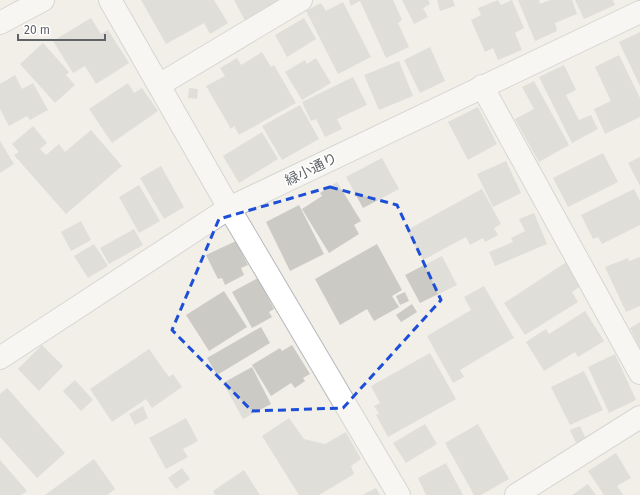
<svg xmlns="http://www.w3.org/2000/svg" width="640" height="495" font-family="'Fira Sans','Noto Sans JP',sans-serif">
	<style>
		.building { fill: #cccac5 }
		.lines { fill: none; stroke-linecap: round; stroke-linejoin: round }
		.minor-casing { stroke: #b5b8bc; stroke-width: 24 }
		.minor { stroke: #fff; stroke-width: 22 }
		.marked { fill: none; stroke: #1d4ed8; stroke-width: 3; stroke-dasharray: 8 5; stroke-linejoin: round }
		.labels { text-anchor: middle; stroke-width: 3; stroke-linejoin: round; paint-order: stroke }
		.street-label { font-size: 14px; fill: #5f6368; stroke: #fff }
	</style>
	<rect width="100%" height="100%" fill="#f1efe8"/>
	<!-- building -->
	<g class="building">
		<path d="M141,0H214L228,23L210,34L204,23L166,44Z"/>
		<path d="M234,0H291L249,28Z"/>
		<path d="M349,0H393L402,20L398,23L409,47L386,58L360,1L351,6Z"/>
		<path d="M402,0H428L430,4L423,8L428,17L414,24Z"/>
		<path d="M437,0H453L455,6L440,11Z"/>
		<path d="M498,0L501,5L512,0L524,28L515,33L522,50L498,60L493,48L485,52L471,20L481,15L478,8Z"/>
		<path d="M518,0H539L540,4L550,0H572L577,14L555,23L557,31L535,41Z"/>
		<path d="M575,0H613L615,5L584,19Z"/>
		<path d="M343,2L371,57L338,74L306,11L321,3L326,11Z"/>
		<path d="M91,18L101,34L108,30L129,63L96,84L85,66L73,73L53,41Z"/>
		<path d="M304,18L316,39L287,57L275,35Z"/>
		<path d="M640,32V86L619,42Z"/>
		<path d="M43,43L69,72L66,75L75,85L55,103L20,64Z"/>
		<path d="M430,47L445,81L420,93L404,60Z"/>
		<path d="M262,52L271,67L274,65L296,103L239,135L234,126L231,129L206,86L225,76L220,68L237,58L241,65Z"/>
		<path d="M619,55L640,98V117L605,134L594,109L611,101L595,67Z"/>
		<path d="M316,58L331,83L302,100L285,72L305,60L307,64Z"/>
		<path d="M399,61L413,96L379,110L364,75Z"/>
		<path d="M564,65L576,90L566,95L579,120L591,115L598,129L572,143L539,77Z"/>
		<path d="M15,75L22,89L33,83L48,110L30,120L27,116L9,126L0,109V84Z"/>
		<path d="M353,77L367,105L337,119L342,129L325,137L316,119L311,121L302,102Z"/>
		<path d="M534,81L569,145L539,162L515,119L534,109L522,87Z"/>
		<path d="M128,83L134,93L142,88L158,111L112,143L89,109Z"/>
		<path d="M189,88L198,89L197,99L188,98Z"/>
		<path d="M300,105L319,139L282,160L262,126Z"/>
		<path d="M478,107L497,144L468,160L448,122Z"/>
		<path d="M33,126L47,143L40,149L46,155L59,144L65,152L91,130L122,166L66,214L14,155L19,152L12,144Z"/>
		<path d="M262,132L278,159L239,183L223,156Z"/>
		<path d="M0,141L14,164L0,173Z"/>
		<path d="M603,153L618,182L568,207L553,178Z"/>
		<path d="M640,157V186L628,163Z"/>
		<path d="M382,158L399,189L363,208L346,177Z"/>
		<path d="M506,161L521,193L493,207L477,174Z"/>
		<path d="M161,166L184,207L164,219L140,178Z"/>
		<path d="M337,182L361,221L354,225L359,234L329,253L302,209L322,196L320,193Z"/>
		<path d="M139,185L160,221L139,233L119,197Z"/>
		<path d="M482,189L501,224L494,228L498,235L485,242L483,238L470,245L466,237L423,260L407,230Z"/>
		<path d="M634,189L640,201V225L602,244L598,237L593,239L581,215Z"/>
		<path d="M299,205L324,254L290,271L266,222Z"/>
		<path d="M534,213L547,244L495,266L489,252L513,242L511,238L525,231L519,219Z"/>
		<path d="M81,221L91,240L71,251L61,232Z"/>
		<path d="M134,229L143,245L109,264L100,248Z"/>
		<path d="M236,241L248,265L241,268L244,275L225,285L222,278L218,279L206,255Z"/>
		<path d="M94,244L108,266L88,278L74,256Z"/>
		<path d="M377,244L402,290L392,296L399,307L374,321L367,309L340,325L315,279Z"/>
		<path d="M442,256L457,285L420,303L405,275Z"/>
		<path d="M640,257V306L626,312L605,267L628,258L629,261Z"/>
		<path d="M568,261L583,284L572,292L578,302L525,335L504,303Z"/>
		<path d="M258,278L274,309L269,312L272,317L252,328L232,292Z"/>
		<path d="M484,286L514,338L460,370L464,377L453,383L427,336L471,310L464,297Z"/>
		<path d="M224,291L247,327L209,351L186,315Z"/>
		<path d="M405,292L409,301L400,305L396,296Z"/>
		<path d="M412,304L417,312L401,322L396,315Z"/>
		<path d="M585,311L604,341L578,357L575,352L544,371L526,342L546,329L549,334Z"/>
		<path d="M640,322V348L630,328Z"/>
		<path d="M261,327L270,343L217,375L207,358Z"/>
		<path d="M42,345L63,366L39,391L18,369Z"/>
		<path d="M292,345L310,374L303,378L305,381L295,388L291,383L271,396L252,365L280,348L282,351Z"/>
		<path d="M149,349L169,377L173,374L182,387L152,408L146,399L112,422L90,389Z"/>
		<path d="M430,353L456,399L388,437L376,415L379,413L374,406L380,403L371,386Z"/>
		<path d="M615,354L636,400L609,413L588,367Z"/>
		<path d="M252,367L271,404L243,419L223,383Z"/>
		<path d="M584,371L603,410L570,425L551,387Z"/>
		<path d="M75,380L93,400L81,411L63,391Z"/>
		<path d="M7,388L65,453L37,478L0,437V394Z"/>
		<path d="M143,406L148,418L135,425L129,414Z"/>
		<path d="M186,418L198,441L183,449L188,457L166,469L149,438Z"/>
		<path d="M289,418L304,439L325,444L346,432L361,459L351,466L354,474L319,495H299L262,436Z"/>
		<path d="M425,424L437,444L406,463L393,443Z"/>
		<path d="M478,424L509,479L481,495H474L445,443Z"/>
		<path d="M580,426L586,439L576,443L570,430Z"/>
		<path d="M616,453L631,478L617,486L623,495H604L588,471Z"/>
		<path d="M94,459L115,489L107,495H45Z"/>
		<path d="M0,460L27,491L21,495H0Z"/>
		<path d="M446,463L463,495H426L418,478Z"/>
		<path d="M182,468L190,479L176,489L168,478Z"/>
		<path d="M244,470L260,495H215L213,491Z"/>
		<path d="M588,484L596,495H572Z"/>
		<path d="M376,488L380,495H362Z"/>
	</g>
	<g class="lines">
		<!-- minor casing -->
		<g class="minor-casing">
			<g id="minor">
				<path d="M110,0L229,208L399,495"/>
				<path d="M0,23L43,0"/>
				<path d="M159,85L301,0"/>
				<path d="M482,86L640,373"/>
				<path d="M0,358L229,208L640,12"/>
				<path d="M516,495L640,417"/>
			</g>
		</g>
		<!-- minor -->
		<use href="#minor" class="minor"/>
	</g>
	<!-- marked area -->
	<path d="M0 0H640V495H0ZM330,187L397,205L441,300L343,408L252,411L172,330L219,219Z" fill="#f1efe8" fill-opacity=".55" fill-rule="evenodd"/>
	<path class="marked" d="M330,187L397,205L441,300L343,408L252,411L172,330L219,219Z"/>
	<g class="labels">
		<!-- street labels -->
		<g class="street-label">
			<text transform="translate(311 169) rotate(-26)" y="5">緑小通り</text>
		</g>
	</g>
	<!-- scale -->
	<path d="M18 34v6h87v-6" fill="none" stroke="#5f6368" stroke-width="2"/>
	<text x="24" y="34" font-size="12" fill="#5f6368" stroke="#ffffff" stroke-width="3" paint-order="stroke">20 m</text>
</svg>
